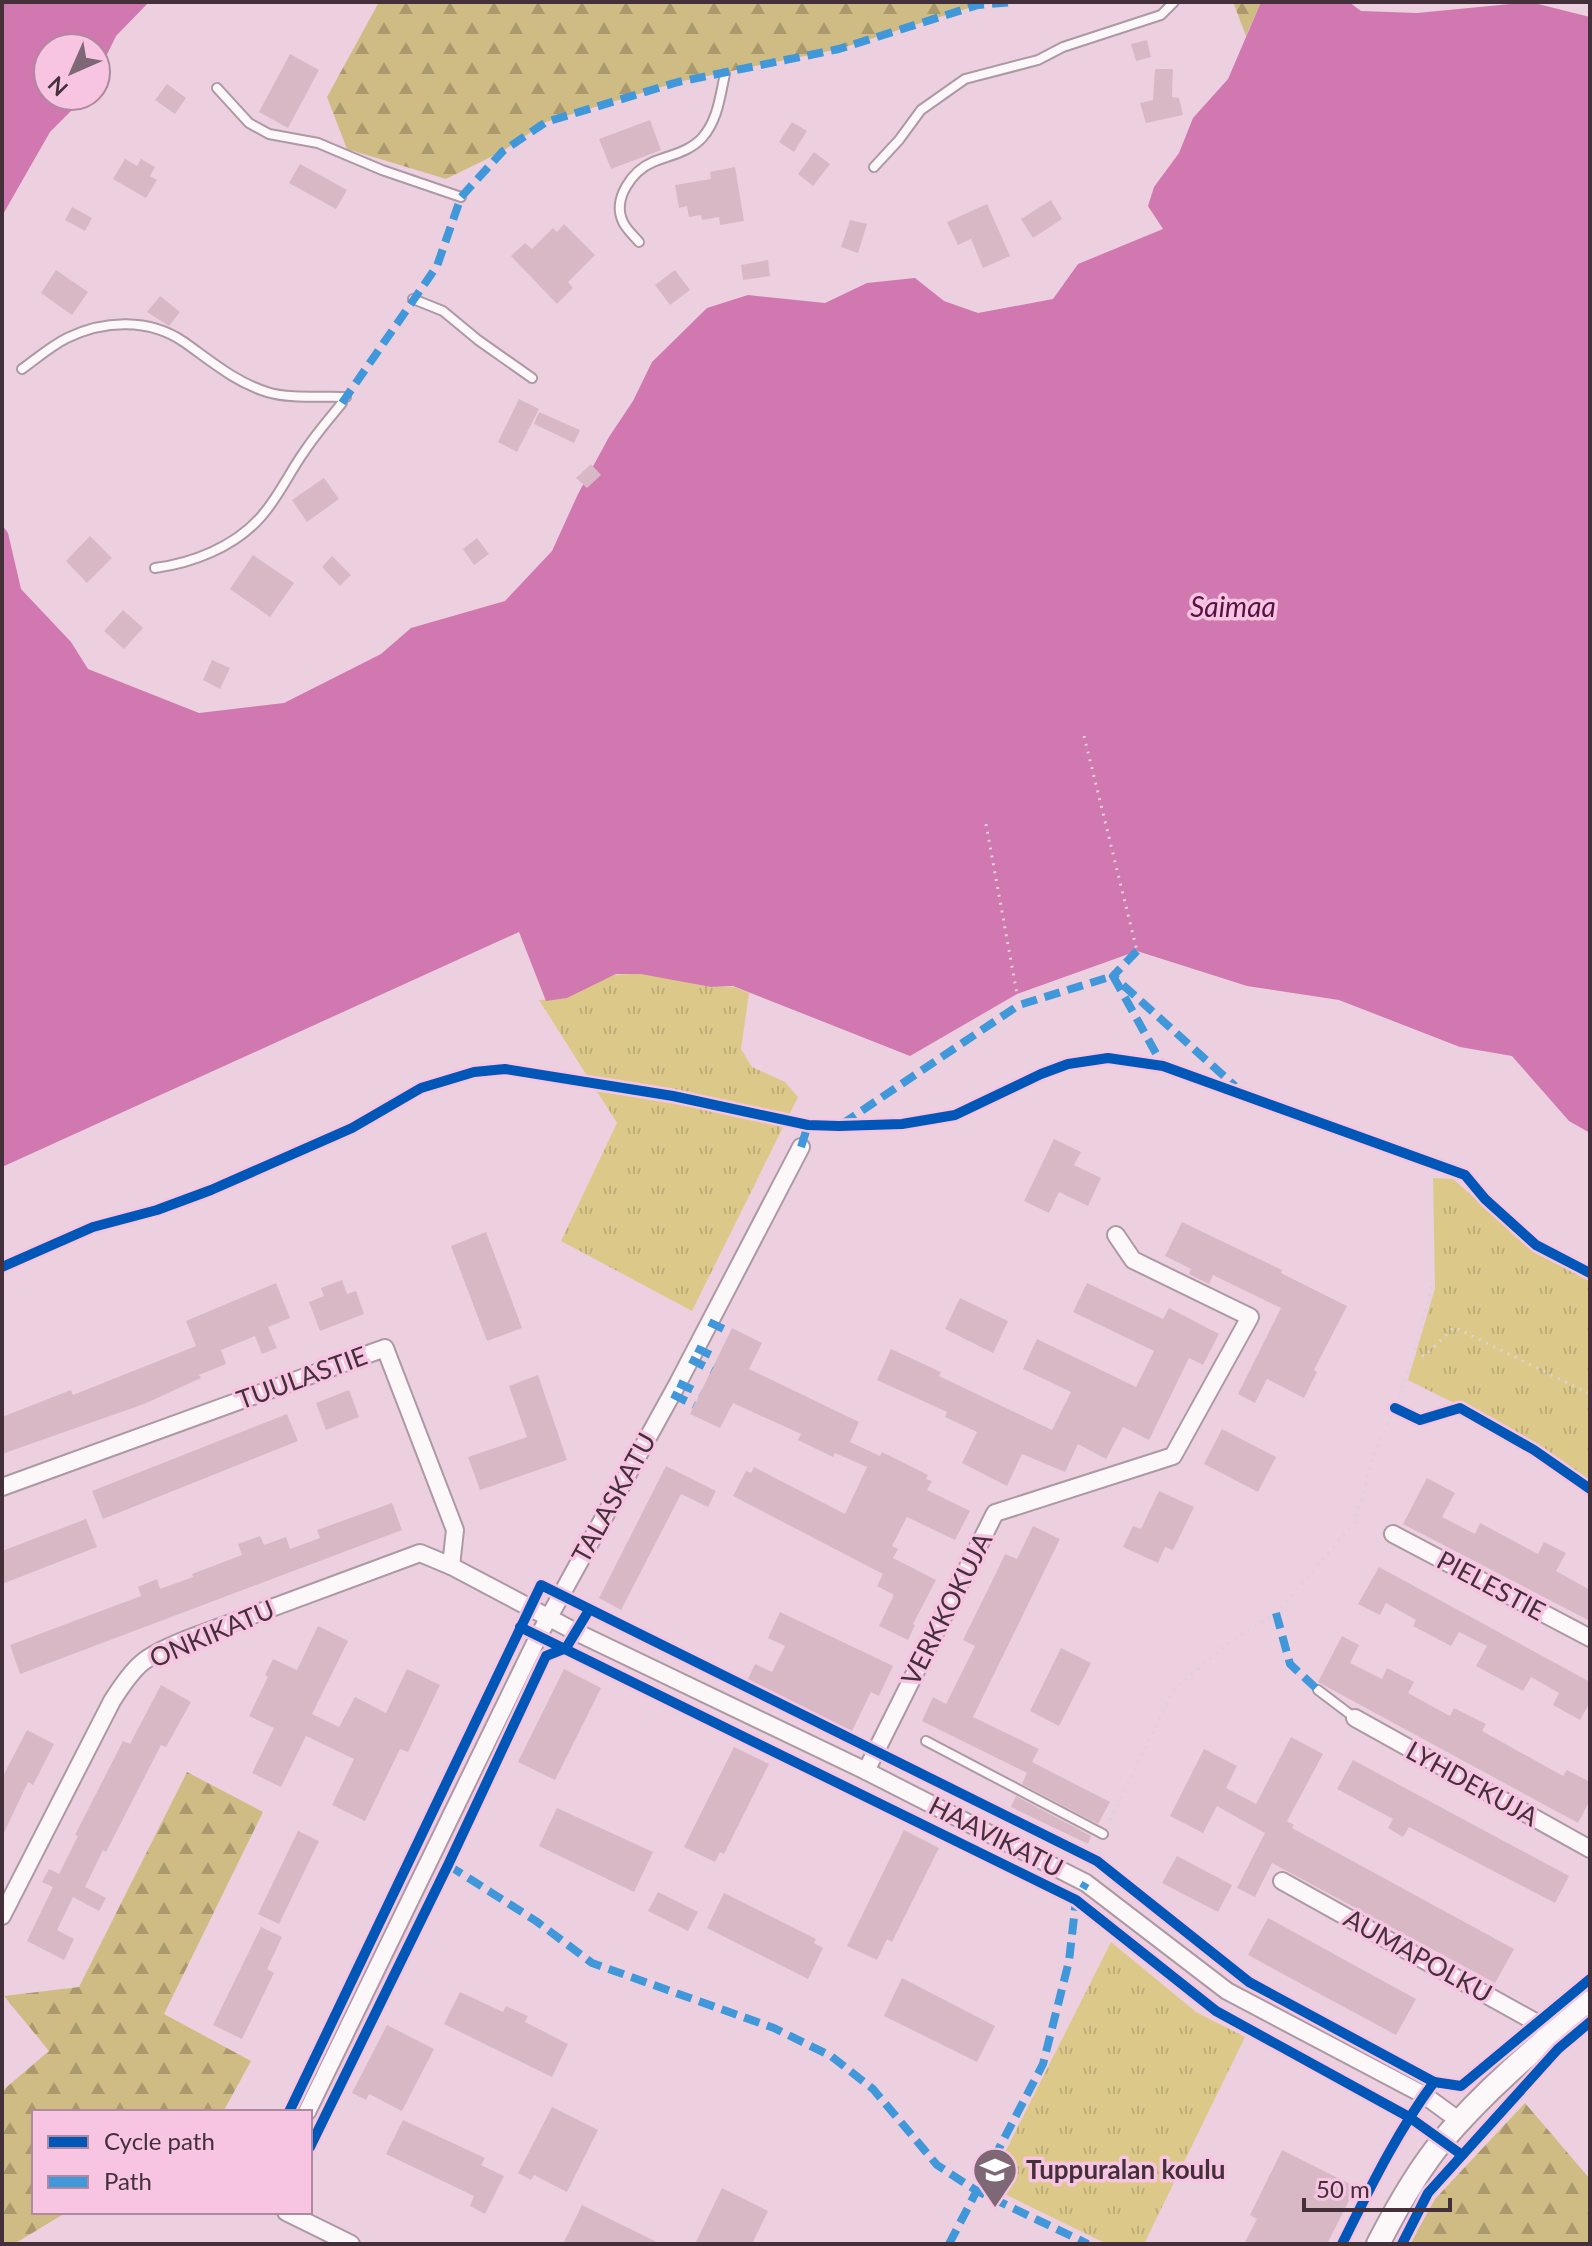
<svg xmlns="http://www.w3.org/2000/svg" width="1592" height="2246" font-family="Lato,sans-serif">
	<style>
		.forest { fill: url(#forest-firs) }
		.park { fill: url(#park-tufts) }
		.water { fill: #d078af }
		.building { fill: #d9b8c5 }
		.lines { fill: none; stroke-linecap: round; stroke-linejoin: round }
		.service-casing { stroke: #ad98a4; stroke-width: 12 }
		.minor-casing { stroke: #ad98a4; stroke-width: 20 }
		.tertiary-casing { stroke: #ad98a4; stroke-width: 26 }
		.path { stroke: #dcd3d8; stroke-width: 3; stroke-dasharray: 2 6; stroke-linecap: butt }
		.service { stroke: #fcf8fa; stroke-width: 8 }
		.minor { stroke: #fcf8fa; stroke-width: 16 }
		.tertiary { stroke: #fcf8fa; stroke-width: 22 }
		.quiet { stroke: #4097d9; stroke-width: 8; stroke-dasharray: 16 8; stroke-linecap: butt }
		.cycleway-casing { stroke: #f7c5e1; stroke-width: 15 }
		.cycleway { stroke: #0057b8; stroke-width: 10 }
		.labels { text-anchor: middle; stroke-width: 7; stroke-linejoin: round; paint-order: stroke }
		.street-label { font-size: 26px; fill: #44303b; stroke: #f7c5e1 }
		.poi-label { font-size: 26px; font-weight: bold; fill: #44303b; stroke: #f7c5e1; text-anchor: start }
		.water-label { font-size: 28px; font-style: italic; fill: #591042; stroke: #f7c5e1 }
	</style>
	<defs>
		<pattern id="forest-firs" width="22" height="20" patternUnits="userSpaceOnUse" patternTransform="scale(2)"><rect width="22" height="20" fill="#cfbc84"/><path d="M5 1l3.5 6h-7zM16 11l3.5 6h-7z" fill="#aa996d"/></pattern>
		<pattern id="park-tufts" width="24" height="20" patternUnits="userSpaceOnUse" patternTransform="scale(2)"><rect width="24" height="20" fill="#dcc98a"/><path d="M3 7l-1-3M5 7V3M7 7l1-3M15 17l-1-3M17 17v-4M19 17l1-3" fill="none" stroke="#bead78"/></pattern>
	</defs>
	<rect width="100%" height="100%" fill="#ecd0e0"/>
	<!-- forest -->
	<g class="forest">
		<path d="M379,2H1014L978,5L839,49L678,82L546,122L503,151L446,179L347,149L327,97Z"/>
		<path d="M1233,2H1261L1246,36Z"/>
		<path d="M187,1772L263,1812L164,2014L251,2061L223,2112H34V2212H67L14,2244H2V2091L49,2051L4,1996L79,1987Z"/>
		<path d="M1525,2103L1590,2179V2244H1410L1435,2199Z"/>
	</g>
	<!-- park -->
	<g class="park">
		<path d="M643,973L711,987H734L749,993L741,1049L752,1067L785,1082L798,1097L692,1311L561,1241L617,1123L539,1000L567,998L595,981L615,975Z"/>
		<path d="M1433,1178L1453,1179L1533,1249L1590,1276V1481L1522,1437L1408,1380L1435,1288Z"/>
		<path d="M1111,1942L1196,2012L1245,2037L1144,2244H1107L988,2186Z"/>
	</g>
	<!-- water -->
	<g class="water">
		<path d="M2,2H149L116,36L96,77V48H48V96H86L50,132L2,216Z"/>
		<path d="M1261,2H1349L1361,11L1417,13L1530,2L1590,17V1133L1569,1121L1512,1056L1460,1047L1339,1000L1247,986L1137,951L1017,994L910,1056L733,986L711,987L641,974H616L567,998L546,1001L519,932L2,1167V525L8,533L21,589L71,642L88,669L199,713L284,703L381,654L411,628L505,601L552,551L578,494L609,437L633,401L652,362L707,308L748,295L825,303L867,283L915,278L944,301L978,313L1053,299L1078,264L1163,229L1148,206L1154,187L1179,153L1193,118L1228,79Z"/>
	</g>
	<!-- building -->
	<g class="building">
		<path d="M1147,40L1151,57L1136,61L1131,44Z"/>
		<path d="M290,54L319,70L288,128L259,112Z"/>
		<path d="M1155,69H1173L1172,97L1179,98L1183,115L1146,123L1140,103L1153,100Z"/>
		<path d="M167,84L186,98L175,114L155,100Z"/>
		<path d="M650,120L661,150L611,169L599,139Z"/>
		<path d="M792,122L807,131L794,152L779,142Z"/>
		<path d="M814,152L830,164L813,186L798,174Z"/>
		<path d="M125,159L137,166L141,159L155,167L150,176L157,180L146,198L113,179Z"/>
		<path d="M300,164L347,190L336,209L289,183Z"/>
		<path d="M735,167L744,221L720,225L719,217L702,220L701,215L689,217L687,206L679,208L675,185L711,179L710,172Z"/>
		<path d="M1051,200L1062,219L1033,238L1021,219Z"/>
		<path d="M987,204L1010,256L983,268L971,239L958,245L947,222Z"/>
		<path d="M72,207L92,218L85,231L65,220Z"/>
		<path d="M850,220L867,224L858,253L841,247Z"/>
		<path d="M564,224L595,255L568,282L573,288L557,304L511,256L525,243L532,249L553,228L557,232Z"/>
		<path d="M768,260L770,276L743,280L741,265Z"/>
		<path d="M56,270L88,292L72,315L41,293Z"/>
		<path d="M675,270L690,290L670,305L655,285Z"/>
		<path d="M160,296L180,312L169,326L147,312Z"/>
		<path d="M519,399L539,409L517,452L498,442Z"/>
		<path d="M539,412L580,430L574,443L534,424Z"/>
		<path d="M591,464L601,475L587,488L576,478Z"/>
		<path d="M324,478L339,499L307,522L292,500Z"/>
		<path d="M90,536L112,558L87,583L66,561Z"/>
		<path d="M477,538L489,554L474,565L463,549Z"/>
		<path d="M253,555L294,583L270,617L230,589Z"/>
		<path d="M332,556L351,575L340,586L322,567Z"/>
		<path d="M123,610L143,628L124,649L104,631Z"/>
		<path d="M212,660L230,668L220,689L203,680Z"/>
		<path d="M1054,1139L1081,1152L1074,1165L1101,1178L1088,1206L1059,1192L1049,1213L1024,1201Z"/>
		<path d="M1182,1222L1282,1270L1281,1273L1347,1306L1314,1370L1317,1372L1304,1398L1267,1379L1255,1403L1238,1394L1281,1308L1213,1275L1209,1284L1189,1274L1191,1269L1165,1256Z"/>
		<path d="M486,1232L522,1328L487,1341L451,1246Z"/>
		<path d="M342,1280L347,1294L356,1291L364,1314L320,1331L309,1302L324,1296L321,1288Z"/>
		<path d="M276,1283L290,1318L268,1327L277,1348L262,1354L255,1336L221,1350L226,1364L199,1375L201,1378L144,1404L2,1454V1417L71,1390L73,1395L196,1346L186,1321Z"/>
		<path d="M1087,1283L1163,1319L1169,1308L1219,1334L1203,1365L1189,1358L1149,1440L1123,1427L1106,1459L1078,1444L1065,1472L1022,1454L1007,1486L962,1463L977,1432L945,1417L947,1412L877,1380L891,1349L941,1372L939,1376L1052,1430L1071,1392L1023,1369L1037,1339L1136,1387L1154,1351L1073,1312Z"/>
		<path d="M960,1298L1008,1321L993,1353L945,1329Z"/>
		<path d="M732,1328L762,1343L749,1369L859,1422L850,1442L880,1456L882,1452L928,1475L926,1479L932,1481L927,1490L970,1511L955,1540L907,1517L892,1546L898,1549L893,1558L936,1580L913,1624L915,1625L908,1640L879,1626L894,1595L877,1586L883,1574L733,1496L746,1471L751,1473L754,1467L845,1514L867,1467L835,1453L833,1457L798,1440L801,1434L733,1403L720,1428L690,1414Z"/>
		<path d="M538,1375L567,1460L480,1490L468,1457L527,1437L509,1386Z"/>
		<path d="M349,1390L359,1417L326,1430L316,1403Z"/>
		<path d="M287,1414L298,1441L103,1519L92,1491Z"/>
		<path d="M1222,1429L1276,1457L1258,1492L1204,1464Z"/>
		<path d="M666,1466L716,1491L708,1507L681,1494L621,1610L599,1598Z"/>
		<path d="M1427,1478L1455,1493L1442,1517L1475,1534L1480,1523L1538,1554L1544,1542L1566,1553L1556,1571L1590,1590V1621L1403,1524Z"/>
		<path d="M1159,1491L1194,1507L1173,1550L1165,1547L1158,1563L1123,1547L1133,1526L1141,1529Z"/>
		<path d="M392,1503L402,1530L20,1674L10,1645L141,1596L138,1587L157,1579L160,1589L193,1577L192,1574L242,1555L238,1544L260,1536L264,1545L286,1537L290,1549L320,1538L317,1530Z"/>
		<path d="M86,1519L97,1547L2,1584V1551Z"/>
		<path d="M1033,1526L1060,1539L973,1717L1039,1749L1032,1762L1110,1802L1098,1824L1022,1784L1031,1764L1027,1773L922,1721L933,1697L946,1704L975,1646L963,1640L998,1569L1005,1554L1017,1559Z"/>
		<path d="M1379,1567L1590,1682V1702L1580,1720L1553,1705L1559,1693L1531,1677L1523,1691L1476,1666L1487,1646L1459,1632L1451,1646L1413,1626L1416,1620L1386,1603L1380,1615L1358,1604Z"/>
		<path d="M780,1612L893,1666L879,1696L871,1692L852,1731L748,1679L755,1664L772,1672L785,1646L768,1638Z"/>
		<path d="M318,1626L348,1641L312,1714L339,1727L355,1697L386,1713L407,1669L440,1685L408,1752L400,1749L365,1821L332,1805L354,1759L306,1736L281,1787L252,1773L274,1728L249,1716L268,1677L265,1675L273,1659L297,1670Z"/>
		<path d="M1342,1636L1359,1645L1350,1663L1382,1679L1387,1668L1414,1682L1408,1693L1450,1716L1454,1708L1486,1724L1482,1731L1563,1776L1567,1770L1590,1782V1800L1578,1823L1318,1682Z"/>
		<path d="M1061,1648L1091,1663L1059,1726L1030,1711Z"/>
		<path d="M564,1669L601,1688L555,1780L518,1762Z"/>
		<path d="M161,1685L191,1702L166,1747L161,1745L106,1852L103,1850L85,1887L106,1898L99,1911L73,1897L57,1930L74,1939L64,1960L27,1941L53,1887L42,1882L49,1869L59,1874L78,1836L75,1835L123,1741L130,1744Z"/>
		<path d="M27,1730L54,1744L33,1785L28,1782L2,1837V1778Z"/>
		<path d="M1291,1737L1323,1754L1287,1821L1294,1825L1292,1828L1514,1949L1495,1983L1272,1863L1255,1897L1237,1888L1265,1833L1217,1806L1203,1833L1170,1816L1204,1749L1237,1766L1226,1788L1256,1804Z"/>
		<path d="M734,1747L769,1764L724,1854L720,1852L715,1862L684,1847Z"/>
		<path d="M1353,1760L1569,1876L1555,1903L1409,1827L1403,1837L1388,1828L1393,1819L1337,1789Z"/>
		<path d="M1016,1796L1091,1836L1088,1844L1011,1807Z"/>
		<path d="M557,1808L653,1852L634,1892L539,1846Z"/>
		<path d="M904,1830L939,1848L892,1942L887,1939L877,1960L847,1946Z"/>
		<path d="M298,1831L319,1841L279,1924L258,1914Z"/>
		<path d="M1177,1856L1232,1885L1218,1912L1162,1883Z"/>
		<path d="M658,1892L698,1912L688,1931L648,1911Z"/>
		<path d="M724,1893L816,1939L814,1943L823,1948L808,1979L707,1928Z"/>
		<path d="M1268,1918L1416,1999L1396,2035L1248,1955Z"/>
		<path d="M261,1927L282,1937L267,1969L274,1973L242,2039L213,2025Z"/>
		<path d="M902,1978L995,2026L977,2062L884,2016Z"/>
		<path d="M460,1992L503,2012L506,2006L528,2016L525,2022L568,2044L552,2077L444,2024Z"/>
		<path d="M387,2025L434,2049L402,2111L369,2094L366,2100L352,2093Z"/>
		<path d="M552,2107L598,2130L567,2192L534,2175L531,2180L518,2173Z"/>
		<path d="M403,2120L485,2158L481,2165L504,2176L485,2214L470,2206L474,2196L386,2154Z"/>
		<path d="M1282,2150L1356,2187L1327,2244H1244L1257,2219L1250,2215Z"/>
		<path d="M722,2188L768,2211L752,2244H695Z"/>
		<path d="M582,2205L614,2221L661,2244H563Z"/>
	</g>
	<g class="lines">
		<!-- service casing -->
		<g class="service-casing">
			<g id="service">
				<path d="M217,88L249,123L269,134L318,143L382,170L461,197"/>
				<path d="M874,167L899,140L921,110L965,79L1038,60L1063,47L1161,15L1174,2"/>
				<path d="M639,242C634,236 626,229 623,222C612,199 632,171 653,162C670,155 689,152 702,138C718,120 720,96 725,74"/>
				<path d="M413,299L443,311L478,340L532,378"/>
				<path d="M22,369C36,359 51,346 67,338C104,320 149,318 184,342C211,361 235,382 267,392C288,399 324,396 346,397"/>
				<path d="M155,568C193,563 233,547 259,519C277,500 289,473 304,452C315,435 329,419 342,403"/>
				<path d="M1318,1690L1355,1718"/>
				<path d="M926,1741L1103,1834"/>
			</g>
		</g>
		<!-- minor casing -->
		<g class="minor-casing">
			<g id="minor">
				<path d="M2,1487L385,1348L455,1530L451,1566"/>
				<path d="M1393,1534L1590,1638"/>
				<path d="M1355,1718L1590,1849"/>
				<path d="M866,1771L995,1513L1173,1456L1250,1317L1133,1260L1116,1235"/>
				<path d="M1282,1881L1537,2023L1551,2035"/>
				<path d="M2,1916L112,1701C136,1663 144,1657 185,1640L420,1553L451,1566L576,1632L866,1771L1086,1883L1227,1991L1424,2095L1461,2122"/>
				<path d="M307,2112L538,1637L678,1383L801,1147"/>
				<path d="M286,2212L351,2244"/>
			</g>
		</g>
		<!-- tertiary casing -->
		<g class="tertiary-casing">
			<path id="tertiary" d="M1378,2244C1396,2209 1417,2171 1443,2140C1486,2089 1539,2045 1590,2002"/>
		</g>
		<!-- path -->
		<g class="path">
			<path d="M1084,736L1137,951"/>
			<path d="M986,824L1017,994"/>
			<path d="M1414,1354L1425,1356L1454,1327L1590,1394"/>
			<path d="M1110,1820L1173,1691L1227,1644L1276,1613L1355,1522L1374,1454L1395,1408L1414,1354L1432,1286V1162"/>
			<path d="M1093,1869L1101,1846"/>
		</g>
		<!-- service -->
		<use href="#service" class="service"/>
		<!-- minor -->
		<use href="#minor" class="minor"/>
		<!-- tertiary -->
		<use href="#tertiary" class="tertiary"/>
		<!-- quiet -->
		<g class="quiet">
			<path d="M342,403L437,266L461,197L503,151L546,122L678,82L839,49L978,5L1014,2"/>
			<path d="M1137,951L1113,976L1235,1086"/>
			<path d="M842,1124L1019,1005L1113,976L1163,1066"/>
			<path d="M801,1147L808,1125"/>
			<path d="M709,1322L730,1332"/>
			<path d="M696,1348L717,1358"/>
			<path d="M690,1359L712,1370"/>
			<path d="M678,1383L700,1393"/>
			<path d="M672,1394L694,1405"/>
			<path d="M1276,1613L1290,1664L1318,1690"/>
			<path d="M448,1865L536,1921L592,1963L774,2028L831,2056L873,2089L937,2165L977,2191L1088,2244"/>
			<path d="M949,2244L1043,2064L1069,1961L1076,1900L1086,1883"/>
		</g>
		<!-- cycleway casing -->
		<g class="cycleway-casing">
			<g id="cycleway">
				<path d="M2,1267L93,1227L157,1210L211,1190L352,1128L421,1088L474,1072L505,1069L673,1096L808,1125L839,1126L902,1124L955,1115L1041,1074L1068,1064L1108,1058L1163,1066L1465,1175L1485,1199L1536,1245L1590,1273"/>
				<path d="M1395,1408L1420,1420L1460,1408L1534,1450L1590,1489"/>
				<path d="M520,1627L1076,1900L1216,2011L1409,2117L1462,2155"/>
				<path d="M289,2112L541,1585L1097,1861L1249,1982L1434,2082"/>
				<path d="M310,2147L448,1865L546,1656L566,1648L589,1610"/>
				<path d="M1342,2244C1370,2188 1397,2132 1434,2082L1461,2086L1590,1979"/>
				<path d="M1402,2244L1428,2193L1558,2049L1590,2022"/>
			</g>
		</g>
		<!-- cycleway -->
		<use href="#cycleway" class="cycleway"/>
	</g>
	<!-- icons -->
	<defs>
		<g id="school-pin" transform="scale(2.3)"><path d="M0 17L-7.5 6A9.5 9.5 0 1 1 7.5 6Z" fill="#7f6875" stroke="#f7c5e1"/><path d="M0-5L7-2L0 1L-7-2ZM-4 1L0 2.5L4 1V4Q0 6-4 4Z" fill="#fff"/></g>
	</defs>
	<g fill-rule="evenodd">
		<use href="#school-pin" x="995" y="2170"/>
	</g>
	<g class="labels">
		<!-- street labels -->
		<g class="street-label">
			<text transform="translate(302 1378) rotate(-20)" y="9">TUULASTIE</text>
			<text transform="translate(614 1498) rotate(-61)" y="9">TALASKATU</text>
			<text transform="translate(1491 1586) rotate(28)" y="9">PIELESTIE</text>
			<text transform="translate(947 1609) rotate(-63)" y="9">VERKKOKUJA</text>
			<text transform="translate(212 1634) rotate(-23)" y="9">ONKIKATU</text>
			<text transform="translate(1472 1784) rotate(29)" y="9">LYHDEKUJA</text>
			<text transform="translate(996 1837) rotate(27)" y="9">HAAVIKATU</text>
			<text transform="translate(1418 1956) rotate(29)" y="9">AUMAPOLKU</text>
		</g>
		<!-- poi labels -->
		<g class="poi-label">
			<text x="1026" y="2179">Tuppuralan koulu</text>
		</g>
		<!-- water labels -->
		<g class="water-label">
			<text x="1233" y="617">Saimaa</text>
		</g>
	</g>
	<!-- border -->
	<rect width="1592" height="2246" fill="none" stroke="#44303b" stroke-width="8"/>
	<!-- legend -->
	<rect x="32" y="2110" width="280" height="104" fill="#f7c5e1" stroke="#af899f" stroke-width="2"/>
	<rect x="48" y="2136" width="40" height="12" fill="#0057b8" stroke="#af899f" stroke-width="2"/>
	<text x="104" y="2150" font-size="24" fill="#44303b">Cycle path</text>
	<rect x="48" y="2176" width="40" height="12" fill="#4097d9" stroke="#af899f" stroke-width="2"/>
	<text x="104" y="2190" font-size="24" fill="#44303b">Path</text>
	<!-- north arrow -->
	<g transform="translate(72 72) rotate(225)"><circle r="38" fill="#f7c5e1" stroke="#af899f" stroke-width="2"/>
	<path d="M0-6L14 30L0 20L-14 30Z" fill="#7f6875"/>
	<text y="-12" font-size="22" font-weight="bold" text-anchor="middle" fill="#44303b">N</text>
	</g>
	<!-- scale -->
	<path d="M1304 2198v12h146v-12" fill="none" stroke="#44303b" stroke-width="4"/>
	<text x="1316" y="2198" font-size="24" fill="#44303b" stroke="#f7c5e1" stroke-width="6" paint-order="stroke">50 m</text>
</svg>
